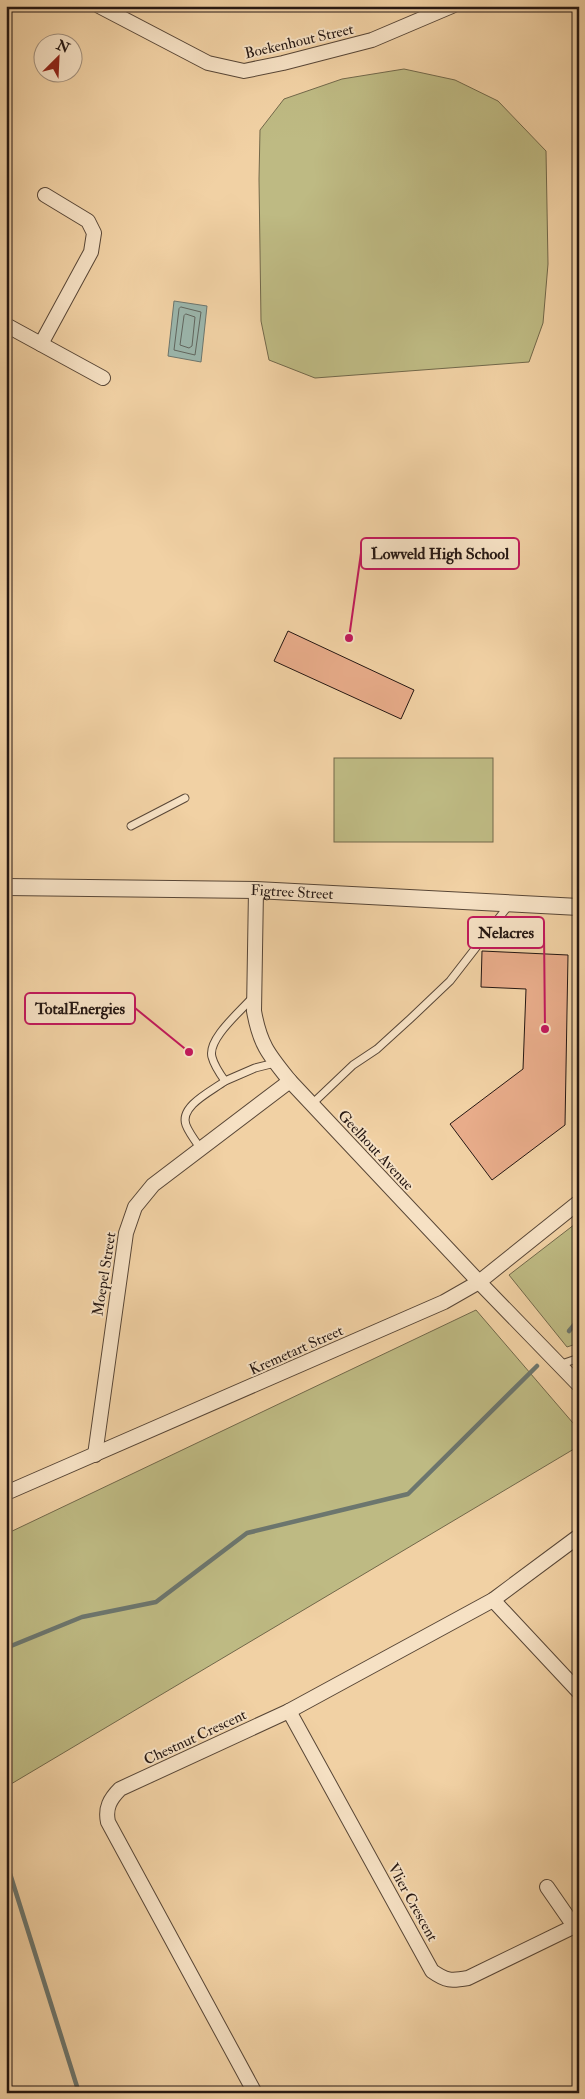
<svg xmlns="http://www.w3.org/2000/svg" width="585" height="2099" font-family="'IM FELL Double Pica',serif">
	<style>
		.green { fill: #beba83; stroke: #72684a }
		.water { fill: #9bb6ac; stroke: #6c766e }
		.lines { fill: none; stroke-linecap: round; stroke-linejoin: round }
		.shore { stroke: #60665f; stroke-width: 1 }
		.stream { stroke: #6c766e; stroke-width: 4.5 }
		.building { fill: #e8ac8a; stroke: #251712 }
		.service-casing { stroke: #584636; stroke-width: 9 }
		.minor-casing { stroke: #584636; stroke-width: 16 }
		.tertiary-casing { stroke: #584636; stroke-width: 18 }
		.service { stroke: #f6e1c4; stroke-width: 7 }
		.minor { stroke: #f6e1c4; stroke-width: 14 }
		.tertiary { stroke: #f6e1c4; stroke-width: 16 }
		.labels { text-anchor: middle; stroke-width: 4; stroke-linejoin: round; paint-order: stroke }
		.street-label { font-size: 15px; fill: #251712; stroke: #f6e1c4 }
		.leader { fill: none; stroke: #c2185b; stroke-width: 2 }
		.callout-dot { fill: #c2185b; stroke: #f6e1c4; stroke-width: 2 }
		.callout { fill: #f6e1c4; stroke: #c2185b; stroke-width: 2 }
		.callout-label { font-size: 16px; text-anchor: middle; font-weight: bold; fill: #251712 }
	</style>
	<rect width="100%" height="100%" fill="#f1d1a4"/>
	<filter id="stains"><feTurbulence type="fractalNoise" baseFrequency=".004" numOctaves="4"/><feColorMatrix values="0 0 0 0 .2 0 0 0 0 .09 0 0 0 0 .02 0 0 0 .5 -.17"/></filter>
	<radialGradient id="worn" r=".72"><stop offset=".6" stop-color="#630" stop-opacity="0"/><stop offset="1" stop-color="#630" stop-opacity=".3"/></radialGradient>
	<!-- green -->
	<g class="green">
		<path d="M404,69L455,80L498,101L546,151L548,264L543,323L529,362L315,378L269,360L261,321L259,179L260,130L284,99L342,79Z"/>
		<rect x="334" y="758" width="159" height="84"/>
		<path d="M579,1221V1343L567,1347L509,1275Z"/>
		<path d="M476,1310L579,1430V1446L6,1787V1534Z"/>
	</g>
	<!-- water -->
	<path class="water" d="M174,301L207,306L201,362L168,356Z"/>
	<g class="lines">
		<!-- shore -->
		<g class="shore">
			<path d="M181,307L201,312L195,355L174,350L179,309Z"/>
			<path d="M186,314L195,317L192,346L189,348L180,345L184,316Z"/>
		</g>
		<!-- stream -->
		<g class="stream">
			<path d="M569,1331L579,1319"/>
			<path d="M6,1648L82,1617L156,1602L247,1533L408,1494L537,1366"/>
			<path d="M6,1861L79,2093"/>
		</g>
	</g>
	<!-- building -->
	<g class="building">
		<path d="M288,631L414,690L401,719L274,661Z"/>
		<path d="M482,951L568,955L565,1125L492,1180L450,1124L523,1069L526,989L481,987Z"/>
	</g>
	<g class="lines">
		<!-- service casing -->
		<g class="service-casing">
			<g id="service">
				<path d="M131,826L185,798"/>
				<path d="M252,998C241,1011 207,1039 212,1057C214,1065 220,1074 225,1081L255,1068L275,1063"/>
				<path d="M312,1104L353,1065L377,1049L410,1019L450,981L509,905"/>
				<path d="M201,1149C196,1142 189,1133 186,1125C179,1106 212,1091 225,1081"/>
				<path d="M559,1365L579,1358"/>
			</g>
		</g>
		<!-- minor casing -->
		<g class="minor-casing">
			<g id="minor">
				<path d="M99,6L208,63L244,71L283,63L372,40L452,6"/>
				<path d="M6,325L103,378"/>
				<path d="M41,344L91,252L94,233L88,221L45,195"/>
				<path d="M256,890L254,1011C260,1045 269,1055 290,1081L479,1282L579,1385"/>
				<path d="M95,1455L126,1233L135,1207L153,1185L290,1081"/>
				<path d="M6,1493L444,1302L479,1282L579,1202"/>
				<path d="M493,1600L579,1692"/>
				<path d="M289,1711L432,1971C446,1981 451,1981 468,1978L579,1924"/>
				<path d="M547,1887L574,1926"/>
				<path d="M255,2093L108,1822C105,1808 110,1799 120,1789L289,1711L493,1600L579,1536"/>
			</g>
		</g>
		<!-- tertiary casing -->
		<g class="tertiary-casing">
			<g id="tertiary">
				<path id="s1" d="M6,887L256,890L579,907"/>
			</g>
		</g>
		<!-- service -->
		<use href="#service" class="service"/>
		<!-- minor -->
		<use href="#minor" class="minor"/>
		<!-- tertiary -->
		<use href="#tertiary" class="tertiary"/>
	</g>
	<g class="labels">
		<!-- street labels -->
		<g class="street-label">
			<text transform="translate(299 41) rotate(-13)" y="5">Boekenhout Street</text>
			<text dy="5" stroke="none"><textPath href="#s1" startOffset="286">Figtree Street</textPath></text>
			<text transform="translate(376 1150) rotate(47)" y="5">Geelhout Avenue</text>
			<text transform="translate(104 1274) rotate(-81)" y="5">Moepel Street</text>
			<text transform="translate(296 1350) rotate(-24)" y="5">Kremetart Street</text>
			<text transform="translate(195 1737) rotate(-25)" y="5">Chestnut Crescent</text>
			<text transform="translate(413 1902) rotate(61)" y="5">Vlier Crescent</text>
		</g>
	</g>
	<!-- callouts -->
	<path class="leader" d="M349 638L361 553M545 1029L544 932M189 1052L135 1008"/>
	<g class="callout-dot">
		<circle cx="349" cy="638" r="5"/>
		<circle cx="545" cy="1029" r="5"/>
		<circle cx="189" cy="1052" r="5"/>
	</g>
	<g class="callout">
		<rect x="361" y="538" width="158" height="31" rx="5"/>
		<rect x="468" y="917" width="76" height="31" rx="5"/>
		<rect x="25" y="993" width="110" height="31" rx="5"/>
	</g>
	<g class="callout-label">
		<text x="440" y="559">Lowveld High School</text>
		<text x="506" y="938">Nelacres</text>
		<text x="80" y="1014">TotalEnergies</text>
	</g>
	<!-- margin -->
	<rect width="585" height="2099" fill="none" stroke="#f1d1a4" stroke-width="25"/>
	<rect x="8" y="8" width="570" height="2084" fill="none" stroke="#251712" stroke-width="2.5"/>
	<rect x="12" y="12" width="560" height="2074" fill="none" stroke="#251712"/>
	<!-- north arrow -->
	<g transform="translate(58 58) rotate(24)"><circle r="24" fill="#f6e1c4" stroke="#a2907d"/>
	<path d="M0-4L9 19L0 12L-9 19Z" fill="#8f2418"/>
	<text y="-8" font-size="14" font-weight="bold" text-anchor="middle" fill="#251712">N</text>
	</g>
	<rect width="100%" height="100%" filter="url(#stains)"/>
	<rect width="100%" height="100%" fill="url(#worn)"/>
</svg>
